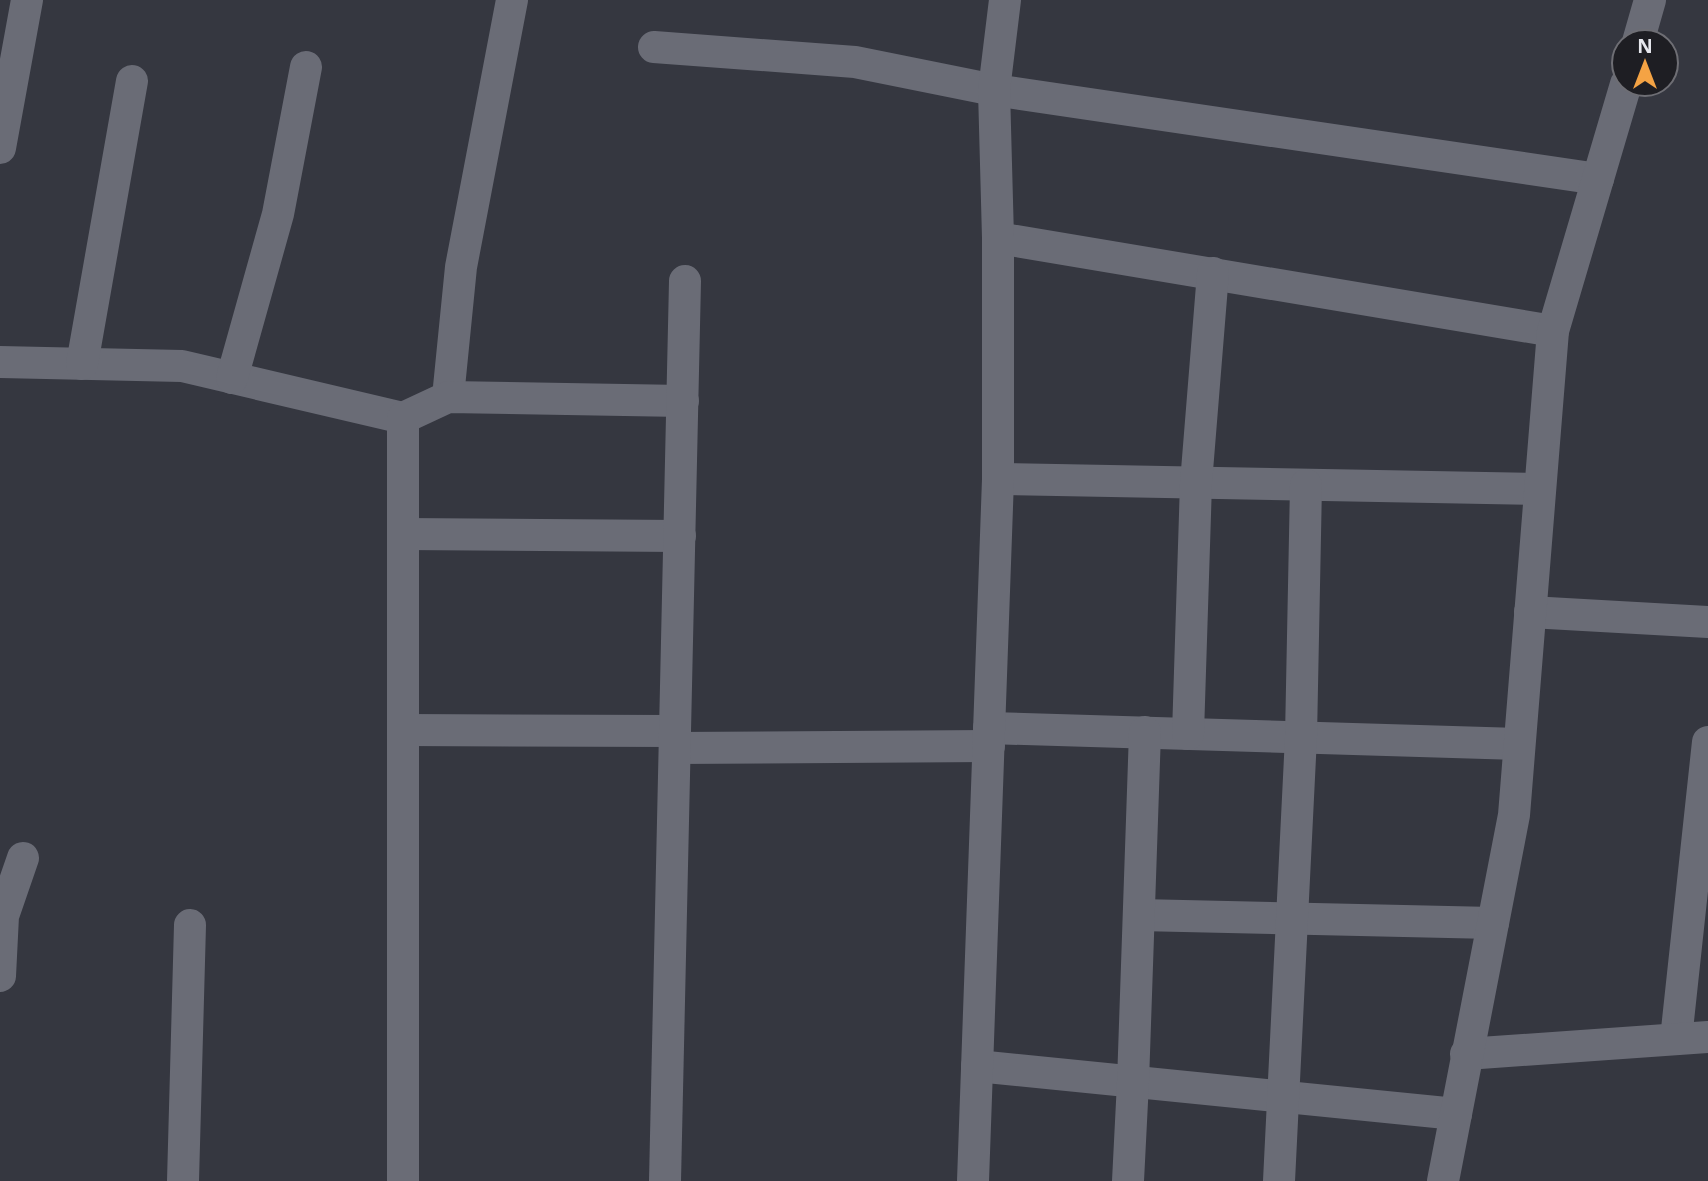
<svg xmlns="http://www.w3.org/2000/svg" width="1708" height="1181" font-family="'Open Sans',sans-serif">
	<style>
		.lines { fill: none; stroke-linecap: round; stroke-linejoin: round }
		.minor { stroke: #6a6c76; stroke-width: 32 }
	</style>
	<rect width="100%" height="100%" fill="#353740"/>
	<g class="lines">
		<!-- minor -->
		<g class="minor">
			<path d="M1638,42L1650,0"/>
			<path d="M654,47L855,62L994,90L1598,179"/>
			<path d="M0,148L27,0"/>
			<path d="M998,238L1553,331"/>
			<path d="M0,362L182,366L403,418"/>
			<path d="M82,364L132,81"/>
			<path d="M232,378L278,214L306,67"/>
			<path d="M448,397L461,267L512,0"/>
			<path d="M998,479L1540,489"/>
			<path d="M403,534L680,536"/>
			<path d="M1530,612L1708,622"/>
			<path d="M989,728L1519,744"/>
			<path d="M403,730L675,731"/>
			<path d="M1188,734L1196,483L1213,273"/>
			<path d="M675,748L989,746"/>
			<path d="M1139,915L1493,923"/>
			<path d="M0,976L3,916L23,858"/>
			<path d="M1676,1039L1708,742"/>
			<path d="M1466,1054L1708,1037"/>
			<path d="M977,1066L1456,1114"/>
			<path d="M183,1181L190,925"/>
			<path d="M403,1181V418L448,397L683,401"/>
			<path d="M665,1181L685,281"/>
			<path d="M973,1181L998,479V238L994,90L1005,0"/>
			<path d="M1128,1181L1133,1082L1145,732"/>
			<path d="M1279,1181L1301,737L1306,485"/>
			<path d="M1443,1181L1514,815L1553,331L1626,84"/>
		</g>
	</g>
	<!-- north arrow -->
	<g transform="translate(1645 63)"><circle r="33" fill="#1e1e23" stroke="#6e6e74" stroke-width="2"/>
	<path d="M0-5L12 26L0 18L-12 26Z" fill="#f4a344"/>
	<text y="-10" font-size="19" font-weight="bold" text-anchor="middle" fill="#e6e7ed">N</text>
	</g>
</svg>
